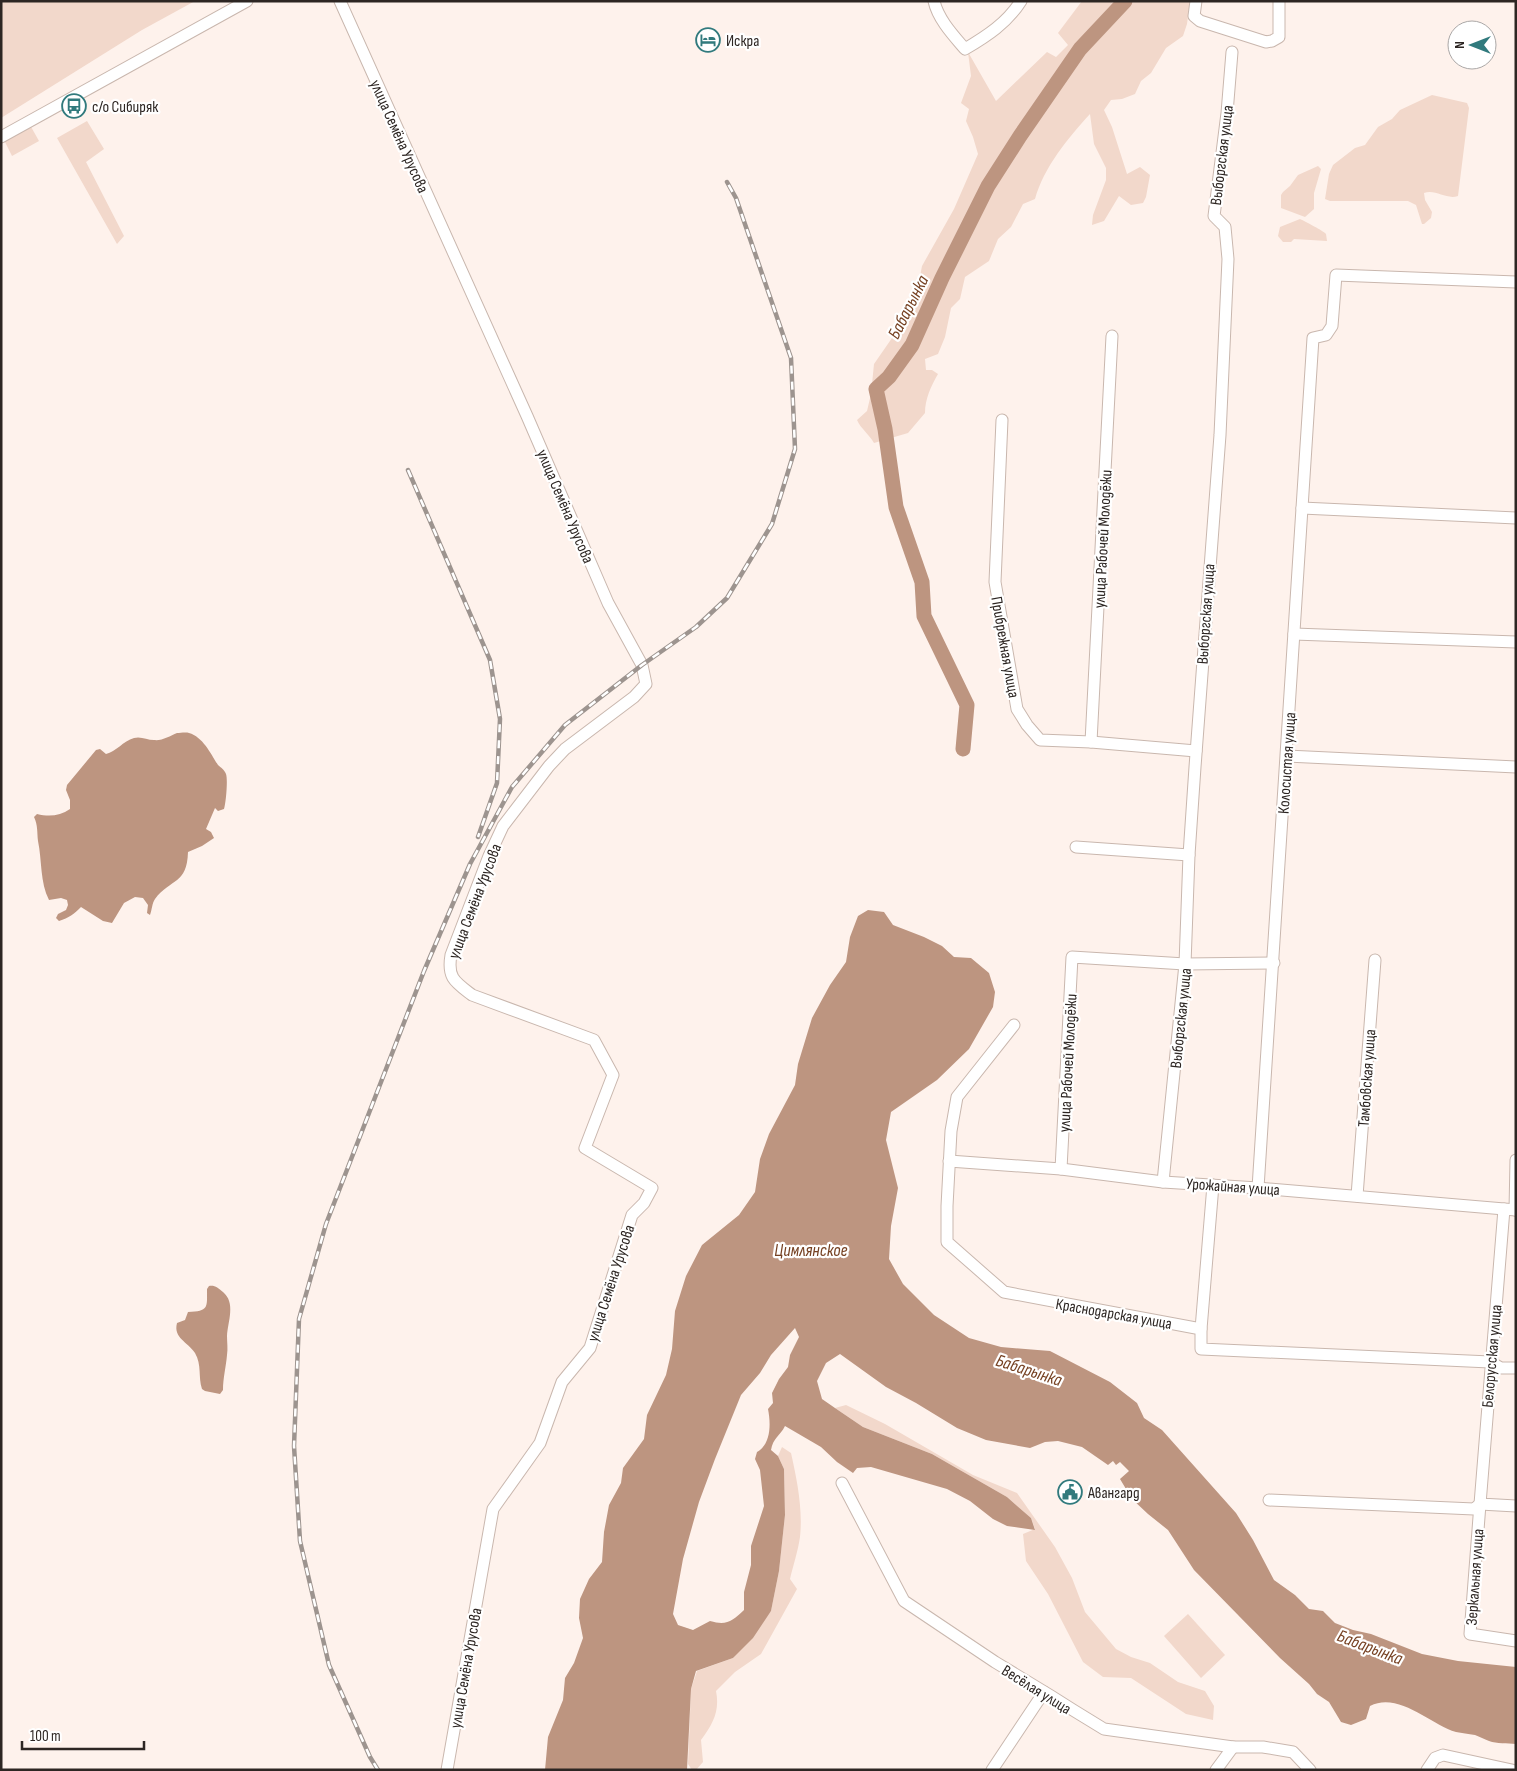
<svg xmlns="http://www.w3.org/2000/svg" width="1517" height="1771" font-family="'Sofia Sans Condensed',sans-serif">
	<style>
		.green { fill: #f2d8cb }
		.water { fill: #bd9580; fill-rule: evenodd }
		.lines { fill: none; stroke-linecap: round; stroke-linejoin: round }
		.river { stroke: #bd9580; stroke-width: 15 }
		.minor-casing { stroke: #c9b7ae; stroke-width: 13 }
		.minor { stroke: #fff; stroke-width: 11 }
		.rail-casing { stroke: #9d948f; stroke-width: 4.5 }
		.rail { stroke: #fff; stroke-width: 2.5; stroke-dasharray: 8; stroke-linecap: butt }
		.labels { text-anchor: middle; stroke-width: 4.5; stroke-linejoin: round; paint-order: stroke }
		.poi-label { font-size: 16px; fill: #2d2623; stroke: #fff; text-anchor: start }
		.street-label { font-size: 16px; fill: #2d2623; stroke: #fff }
		.water-label { font-size: 18px; font-style: italic; fill: #764122; stroke: #fff }
	</style>
	<rect width="100%" height="100%" fill="#fef2ec"/>
	<!-- green -->
	<g class="green">
		<path d="M1,1H195L142,30L1,118Z"/>
		<path d="M1082,1H1190L1187,24L1183,36L1166,48L1151,73L1141,81L1135,94L1122,99L1111,100L1104,110L1112,127L1127,174L1140,167L1150,175L1146,197L1143,203L1131,205L1119,196L1104,221L1092,225L1093,215L1106,180V168L1094,144L1090,114C1068,138 1044,167 1035,199L1023,204L1011,227L998,239L989,261L965,277L960,299L951,308L945,337L938,354L925,359L926,370H932L938,374C931,386 925,399 925,413L908,433L874,443C869,434 861,429 857,420L867,411L871,394L874,364L910,312L916,297L922,266L954,209L978,154L973,137L966,121L969,109L961,103L971,76L968,52L996,101L1047,52L1056,57L1068,45L1058,33Z"/>
		<path d="M1432,95L1467,103L1469,108L1458,196C1446,200 1436,189 1424,193L1425,200L1432,212L1431,218L1424,224H1422L1416,205L1408,201H1330L1325,199L1329,174L1333,165L1355,148L1365,145L1378,127L1392,119L1400,110Z"/>
		<path d="M87,121L104,149L86,162L124,236L117,244L57,138Z"/>
		<path d="M30,125L39,141L12,156L4,140Z"/>
		<path d="M1318,166L1321,169L1314,193V209L1305,217L1281,208V195L1283,192L1290,186L1298,175Z"/>
		<path d="M1300,219C1304,221 1324,231 1326,234L1327,241L1294,239L1291,242H1283L1278,236L1280,227Z"/>
		<path d="M846,1405L885,1424L973,1475L1017,1493L1055,1547L1072,1578L1085,1612L1116,1649L1131,1657L1150,1663L1178,1682L1205,1691L1214,1706L1213,1720L1186,1714L1131,1678L1103,1677L1083,1662L1048,1594L1026,1561L1023,1534L1035,1529L1031,1518L1007,1497L932,1454L863,1427L835,1408Z"/>
		<path d="M782,1447L791,1453C797,1480 803,1509 800,1537C798,1551 793,1566 790,1579L797,1589L761,1654L735,1672L716,1691C720,1711 713,1724 701,1740L703,1762L696,1770H692L688,1764L691,1689L697,1671L733,1658L771,1611L779,1571L785,1515L784,1469L778,1456Z"/>
		<path d="M1188,1614L1225,1655L1201,1678L1164,1636Z"/>
	</g>
	<!-- water -->
	<g class="water">
		<path d="M177,733C180,733 186,732 189,733C203,737 211,754 218,765C221,768 224,769 226,774C228,779 226,803 224,809L218,811L215,808L206,829L211,832L214,838L202,846L188,852C187,885 171,878 155,899C152,903 152,910 150,915L147,913L148,905L143,898L135,897L124,903L112,923L103,921L81,907C74,914 69,918 59,921L56,918L58,914L66,910L68,905L67,900L61,898L49,900C40,883 42,860 38,841C37,833 38,825 34,817L37,814C49,817 60,816 70,809V800L66,790L67,785L96,750L100,749L106,754C116,752 123,741 134,738C141,736 147,740 154,740C162,741 170,736 177,733Z"/>
		<path d="M868,910L884,912L893,925L924,937L942,946L954,957L971,958L989,973L995,992L993,1007L969,1049L937,1080L891,1112L886,1140L898,1188L891,1226L889,1259L903,1284L934,1315L969,1338L1001,1347L1050,1351L1110,1382L1137,1403L1144,1418L1162,1430L1236,1513L1253,1540L1274,1580L1295,1595L1309,1609L1323,1611L1335,1623L1353,1630L1371,1634L1422,1654L1458,1661L1516,1667V1744C1507,1743 1497,1744 1489,1741C1484,1739 1480,1737 1475,1735C1468,1734 1462,1733 1456,1732C1430,1724 1398,1691 1370,1706L1366,1719L1351,1725L1341,1722L1329,1702L1317,1694L1309,1684L1280,1658L1194,1570L1168,1530L1148,1514L1132,1499L1120,1479L1129,1471L1120,1462L1116,1465L1113,1461L1108,1465L1082,1447L1058,1441L1045,1442L1030,1448L986,1440L957,1428L916,1403L886,1387L840,1354L826,1363L817,1381L822,1399L835,1408L863,1427L932,1454L1007,1497L1031,1518L1035,1530L1007,1526L993,1519L970,1501L947,1489L871,1467L857,1468L853,1473L837,1462L821,1447L785,1426C780,1436 773,1438 771,1450L778,1456L784,1469L785,1515L779,1571L771,1611L753,1638L733,1658L696,1671L691,1689L687,1770H545L548,1737L563,1700L565,1678L574,1663L583,1638L579,1618L580,1599L589,1579L602,1562L604,1532L609,1505L621,1483L623,1468L644,1439L647,1415L666,1375L672,1349L675,1311L686,1276L702,1245L739,1215L755,1192L760,1159L769,1134L795,1085L798,1064L812,1018L830,985L846,962L850,937L858,916ZM795,1328L799,1337L790,1355L788,1367L779,1379L772,1393L773,1403L768,1409C771,1424 771,1444 757,1452L755,1459L760,1470L764,1506L751,1546V1565L744,1592V1610C732,1621 727,1626 710,1621L693,1630L678,1625L673,1614L683,1559L699,1502L715,1459L741,1395L760,1373L771,1355Z"/>
		<path d="M209,1286C215,1285 218,1288 223,1292C236,1303 228,1321 227,1336C227,1342 228,1349 227,1355C226,1367 223,1378 223,1390L220,1394L205,1391L202,1389C198,1377 202,1365 195,1353C188,1342 173,1338 177,1323L185,1320L188,1312C209,1311 207,1308 207,1289Z"/>
	</g>
	<g class="lines">
		<!-- river -->
		<path class="river" d="M963,749L967,705L924,616L922,582L896,507L885,429L876,389L889,377L912,345L942,278L988,186L1020,136L1080,49L1125,1"/>
		<!-- minor casing -->
		<g class="minor-casing">
			<g id="minor">
				<path d="M340,1L527,416L608,603L642,665L646,684L634,697L565,749L549,766L503,826L489,856L451,955C447,978 455,982 472,995L594,1040L613,1075L585,1148L652,1188L644,1203L632,1215L590,1348L562,1382L540,1443L493,1509L447,1770"/>
				<path d="M934,1C938,19 953,35 965,49C987,36 1007,23 1021,1"/>
				<path d="M1196,1L1194,16L1200,21L1266,42L1272,41L1279,37V1"/>
				<path d="M1,137L247,1"/>
				<path d="M1002,420L995,582L1017,709L1027,725L1040,740L1091,742L1196,751"/>
				<path d="M1302,508L1516,518"/>
				<path d="M1294,634L1516,642"/>
				<path d="M1091,742L1112,336"/>
				<path d="M1287,756L1516,767"/>
				<path d="M1076,847L1189,855"/>
				<path d="M1014,1025L957,1097L951,1131L947,1206V1242L1004,1292L1201,1329V1349L1490,1362L1501,1368H1516"/>
				<path d="M949,1161L1061,1169L1163,1182L1258,1188L1516,1210"/>
				<path d="M1061,1169L1072,957L1185,964L1274,963"/>
				<path d="M1163,1182L1185,964L1189,855L1195,767L1220,435L1228,259L1225,227L1214,216L1227,113L1232,52"/>
				<path d="M1258,1188L1313,338L1326,335L1332,326L1336,275L1516,282"/>
				<path d="M1357,1196L1375,960"/>
				<path d="M1504,1209L1480,1504L1516,1506"/>
				<path d="M1515,1210L1516,1160"/>
				<path d="M1201,1329L1213,1185"/>
				<path d="M842,1483L904,1601L995,1662L1051,1696L1073,1710L1104,1729L1233,1747H1263L1293,1752L1310,1770"/>
				<path d="M1269,1500L1474,1509L1480,1504"/>
				<path d="M1480,1504L1470,1634L1516,1641"/>
				<path d="M992,1770L1044,1692"/>
				<path d="M1216,1770L1233,1747"/>
				<path d="M1427,1770L1435,1758L1443,1755L1512,1770"/>
			</g>
		</g>
		<!-- minor -->
		<use href="#minor" class="minor"/>
		<!-- rail casing -->
		<g class="rail-casing">
			<g id="rail">
				<path d="M408,470L490,660L500,719L497,783L478,837"/>
				<path d="M378,1770L370,1757L329,1665L300,1541L294,1446L299,1319L326,1224L424,971L470,864L512,787L565,725L642,665L696,627L727,598L772,524L795,449L791,358L736,198L727,182"/>
			</g>
		</g>
		<!-- rail -->
		<use href="#rail" class="rail"/>
	</g>
	<!-- icons -->
	<defs>
		<g id="hotel-ring" transform="scale(1.25)"><circle r="9.5" fill="#fff" stroke="#317a7d" stroke-width="1.5"/><path d="M-6-4.5h1.5V1H6V5H4.5V3h-9V5H-6ZM-4 0a1.8 1.8 0 1 1 3.6 0ZM.5 0V-2.5h3Q6-2.5 6 0Z" fill="#317a7d"/></g>
		<g id="bus-ring" transform="scale(1.25)"><circle r="9.5" fill="#fff" stroke="#317a7d" stroke-width="1.5"/><path d="M-5-6H5V4H4V6H2V4H-2V6H-4V4H-5ZM-3.5-4V0h7V-4ZM-3.5 1.2v1.5H-2V1.2ZM2 1.2v1.5H3.5V1.2Z" fill="#317a7d"/></g>
		<g id="civic-ring" transform="scale(1.25)"><circle r="9.5" fill="#fff" stroke="#317a7d" stroke-width="1.5"/><path d="M-.6-6.5H3V-4.5H.6V-3L4-1V1h2V6H-6V1h2V-1L-.6-3ZM-1.2 2.5V6h2.4V2.5Z" fill="#317a7d"/></g>
	</defs>
	<g fill-rule="evenodd">
		<use href="#hotel-ring" x="708" y="40"/>
		<use href="#bus-ring" x="74" y="106"/>
		<use href="#civic-ring" x="1070" y="1492"/>
	</g>
	<g class="labels">
		<!-- poi labels -->
		<g class="poi-label">
			<text x="726" y="46">Искра</text>
			<text x="92" y="112">с/о Сибиряк</text>
			<text x="1088" y="1498">Авангард</text>
		</g>
		<!-- street labels -->
		<g class="street-label">
			<text transform="translate(400 136) rotate(66)" y="6">улица Семёна Урусова</text>
			<text transform="translate(1221 155) rotate(-83)" y="6">Выборгская улица</text>
			<text transform="translate(566 506) rotate(67)" y="6">улица Семёна Урусова</text>
			<text transform="translate(1102 539) rotate(-87)" y="6">улица Рабочей Молодёжи</text>
			<text transform="translate(1205 614) rotate(-86)" y="6">Выборгская улица</text>
			<text transform="translate(1006 647) rotate(80)" y="6">Прибрежная улица</text>
			<text transform="translate(1286 763) rotate(-86)" y="6">Колосистая улица</text>
			<text transform="translate(474 901) rotate(-69)" y="6">улица Семёна Урусова</text>
			<text transform="translate(1180 1018) rotate(-84)" y="6">Выборгская улица</text>
			<text transform="translate(1067 1063) rotate(-87)" y="6">улица Рабочей Молодёжи</text>
			<text transform="translate(1366 1078) rotate(-86)" y="6">Тамбовская улица</text>
			<text transform="translate(1233 1186) rotate(4)" y="6">Урожайная улица</text>
			<text transform="translate(610 1283) rotate(-72)" y="6">улица Семёна Урусова</text>
			<text transform="translate(1114 1313) rotate(10)" y="6">Краснодарская улица</text>
			<text transform="translate(1491 1356) rotate(-85)" y="6">Белорусская улица</text>
			<text transform="translate(1474 1577) rotate(-86)" y="6">Зеркальная улица</text>
			<text transform="translate(465 1668) rotate(-80)" y="6">улица Семёна Урусова</text>
			<text transform="translate(1037 1689) rotate(32)" y="6">Весёлая улица</text>
		</g>
		<!-- water labels -->
		<g class="water-label">
			<text transform="translate(908 307) rotate(-63)" y="6">Бабарынка</text>
			<text x="811" y="1256">Цимлянское</text>
			<text transform="translate(1029 1370) rotate(18)" y="6">Бабарынка</text>
			<text transform="translate(1370 1647) rotate(21)" y="6">Бабарынка</text>
		</g>
	</g>
	<!-- border -->
	<rect width="1517" height="1771" fill="none" stroke="#2d2623" stroke-width="5"/>
	<!-- north arrow -->
	<g transform="translate(1472 45) rotate(270)"><circle r="24" fill="#ffffff" stroke="#aba8a7"/>
	<path d="M0-4L9 19L0 12L-9 19Z" fill="#317a7d"/>
	<text y="-8" font-size="14" font-weight="bold" text-anchor="middle" fill="#2d2623">N</text>
	</g>
	<!-- scale -->
	<path d="M22 1741v8h122v-8" fill="none" stroke="#2d2623" stroke-width="2.5"/>
	<text x="30" y="1741" font-size="15" fill="#2d2623" stroke="#ffffff" stroke-width="4" paint-order="stroke">100 m</text>
</svg>
